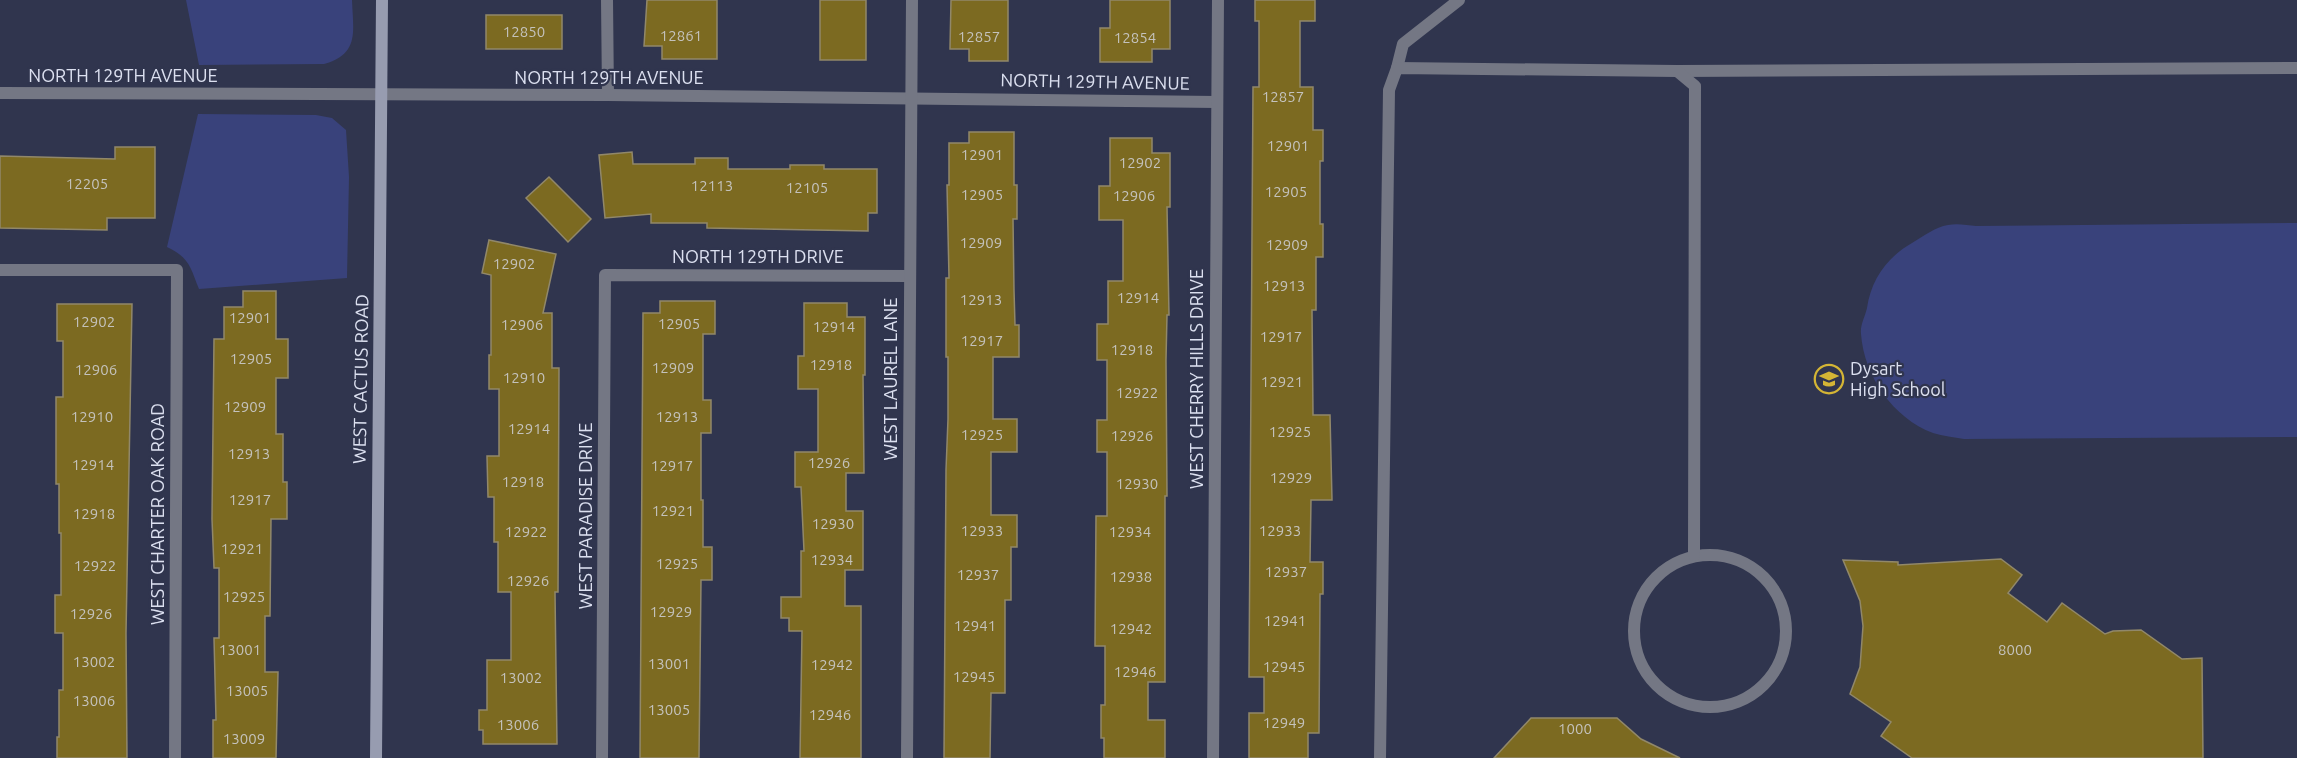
<svg xmlns="http://www.w3.org/2000/svg" width="2297" height="758" font-family="Ubuntu,sans-serif">
	<style>
		.green { fill: #39427b }
		.building { fill: #7c6a21; stroke: #91886a; stroke-width: 1.5 }
		.lines { fill: none; stroke-linecap: round; stroke-linejoin: round }
		.lane { stroke: #747784; stroke-width: 12 }
		.street { stroke: #747784; stroke-width: 12 }
		.secondary { stroke: #979cb0; stroke-width: 12 }
		.labels { text-anchor: middle; stroke-width: 4.5; stroke-linejoin: round; paint-order: stroke }
		.number-label { font-size: 15px; fill: #c4c2bc }
		.street-label { font-size: 18px; fill: #dce0f0; stroke: #30354e }
		.poi-label { font-size: 18px; fill: #dce0f0; stroke: #30354e; text-anchor: start }
	</style>
	<rect width="100%" height="100%" fill="#30354e"/>
	<!-- green -->
	<g class="green">
		<path d="M186,0H352C353,31 360,54 324,64L199,65Z"/>
		<path d="M198,114L316,115L332,118L346,130L349,177L347,278L199,289C190,267 190,258 167,247Z"/>
		<path d="M2297,223V437L1964,439C1954,437 1943,436 1933,433C1893,418 1864,376 1861,334C1860,325 1865,317 1867,308C1871,280 1887,257 1912,243C1924,236 1935,227 1948,225C1957,223 1967,225 1976,226Z"/>
	</g>
	<!-- building -->
	<g class="building">
		<path d="M647,0H717V59H662V46H644Z"/>
		<rect x="820" y="0" width="46" height="60"/>
		<path d="M951,0H1008V61H969V49H950Z"/>
		<path d="M1110,0H1170V49H1152V62H1100V28H1110Z"/>
		<path d="M1255,0H1315V21H1300V87H1313V130H1323V161H1320V224H1323V257H1316V310H1312L1313,415H1330L1332,500H1311L1310,562H1323V594H1320L1319,733H1308V758H1249V713H1264V677H1249L1253,87H1259V21H1255Z"/>
		<rect x="486" y="15" width="76" height="34"/>
		<path d="M969,132H1014V185H1017V219H1013L1014,290L1015,325H1019V357H993V419H1017V452H991V515H1017V547H1011V600H1005V693H991L990,758H944L946,470L948,419V357H946V278H949L947,185H949V143H969Z"/>
		<path d="M1110,138H1152V153H1170V207H1167L1169,315H1167L1166,360L1167,496H1165V682H1148V720H1165V758H1104V738H1101V705H1105V646H1095L1096,516H1107V452H1097V420H1107V360H1097V324H1108V281H1123V220H1099V186H1110Z"/>
		<path d="M115,147H155V218H107V230L0,228V156L115,159Z"/>
		<path d="M632,152L633,164H695V158H728V169H790V165H824V169H877V213H868V231L707,228V223H651V214L605,218L599,155Z"/>
		<path d="M549,177L591,219L568,242L526,198Z"/>
		<path d="M489,240L556,254L543,313H552V368H559L558,592H555L557,744H483V730H479V710H487V660H511V592H498V542H494V497H488L487,456H499V389H489V355H491V275L482,273Z"/>
		<path d="M243,291H276V339H288V378H276V434H283V482H287V519H271L270,616H265V672H278L276,758H213V720H216L214,638H219V568H214L212,519L214,339H224V307H243Z"/>
		<path d="M660,301H715V334H703V400H711V433H701V500H703V547H712V580H701L699,758H640L643,313H660Z"/>
		<path d="M804,303H847V317H865V375H863L864,473H846V511H863V570H845V606H861V758H800L802,631H789V618H781V597H801V551H804L801,487H795V452H818V389H798V356H804Z"/>
		<path d="M57,304H132L126,633L127,758H57V737H59V690H63V633H55V595H61V533H59V484H56V397H63V341H57Z"/>
		<path d="M2001,559L2022,575L2008,593L2047,622L2062,603L2105,634L2113,631L2141,630L2182,659L2202,658L2203,758H1912L1881,736L1891,722L1850,694L1860,667L1863,626L1860,601L1843,560L1898,562V565Z"/>
		<path d="M1531,718H1617L1641,739L1680,758H1494Z"/>
	</g>
	<g class="lines">
		<!-- lane -->
		<g class="lane">
			<path d="M1397,68L1403,44L1459,0"/>
			<path d="M1677,71L2297,68"/>
			<circle cx="1710" cy="631" r="76"/>
			<path d="M1380,758L1389,90L1397,68L1677,71L1695,86L1694,555"/>
		</g>
		<!-- street -->
		<g class="street">
			<path d="M607,0L608,95"/>
			<path d="M0,93L608,95L1217,102"/>
			<path d="M0,270H177L175,758"/>
			<path d="M602,758L605,275L910,276"/>
			<path d="M907,758L912,0"/>
			<path d="M1213,758L1218,0"/>
		</g>
		<!-- secondary -->
		<path class="secondary" d="M376,758L382,0"/>
	</g>
	<!-- icons -->
	<defs>
		<g id="school-ring" transform="scale(1.5)"><circle r="9.5" fill="#30354e" stroke="#d4b535" stroke-width="1.5"/><path d="M0-5L7-2L0 1L-7-2ZM-4 1L0 2.5L4 1V4Q0 6-4 4Z" fill="#d4b535"/></g>
	</defs>
	<g fill-rule="evenodd">
		<use href="#school-ring" x="1829" y="379"/>
	</g>
	<g class="labels">
		<!-- number labels -->
		<g class="number-label">
			<text x="524" y="37">12850</text>
			<text x="681" y="41">12861</text>
			<text x="979" y="42">12857</text>
			<text x="1135" y="43">12854</text>
			<text x="1283" y="102">12857</text>
			<text x="1288" y="151">12901</text>
			<text x="982" y="160">12901</text>
			<text x="1140" y="168">12902</text>
			<text x="87" y="189">12205</text>
			<text x="712" y="191">12113</text>
			<text x="807" y="193">12105</text>
			<text x="1286" y="197">12905</text>
			<text x="982" y="200">12905</text>
			<text x="1134" y="201">12906</text>
			<text x="981" y="248">12909</text>
			<text x="1287" y="250">12909</text>
			<text x="514" y="269">12902</text>
			<text x="1284" y="291">12913</text>
			<text x="1138" y="303">12914</text>
			<text x="981" y="305">12913</text>
			<text x="250" y="323">12901</text>
			<text x="94" y="327">12902</text>
			<text x="679" y="329">12905</text>
			<text x="522" y="330">12906</text>
			<text x="834" y="332">12914</text>
			<text x="1281" y="342">12917</text>
			<text x="982" y="346">12917</text>
			<text x="1132" y="355">12918</text>
			<text x="251" y="364">12905</text>
			<text x="831" y="370">12918</text>
			<text x="673" y="373">12909</text>
			<text x="96" y="375">12906</text>
			<text x="524" y="383">12910</text>
			<text x="1282" y="387">12921</text>
			<text x="1137" y="398">12922</text>
			<text x="245" y="412">12909</text>
			<text x="92" y="422">12910</text>
			<text x="677" y="422">12913</text>
			<text x="529" y="434">12914</text>
			<text x="1290" y="437">12925</text>
			<text x="982" y="440">12925</text>
			<text x="1132" y="441">12926</text>
			<text x="249" y="459">12913</text>
			<text x="829" y="468">12926</text>
			<text x="93" y="470">12914</text>
			<text x="672" y="471">12917</text>
			<text x="1291" y="483">12929</text>
			<text x="523" y="487">12918</text>
			<text x="1137" y="489">12930</text>
			<text x="250" y="505">12917</text>
			<text x="673" y="516">12921</text>
			<text x="94" y="519">12918</text>
			<text x="833" y="529">12930</text>
			<text x="982" y="536">12933</text>
			<text x="1280" y="536">12933</text>
			<text x="526" y="537">12922</text>
			<text x="1130" y="537">12934</text>
			<text x="242" y="554">12921</text>
			<text x="832" y="565">12934</text>
			<text x="677" y="569">12925</text>
			<text x="95" y="571">12922</text>
			<text x="1286" y="577">12937</text>
			<text x="978" y="580">12937</text>
			<text x="1131" y="582">12938</text>
			<text x="528" y="586">12926</text>
			<text x="244" y="602">12925</text>
			<text x="671" y="617">12929</text>
			<text x="91" y="619">12926</text>
			<text x="1285" y="626">12941</text>
			<text x="975" y="631">12941</text>
			<text x="1131" y="634">12942</text>
			<text x="240" y="655">13001</text>
			<text x="2015" y="655">8000</text>
			<text x="94" y="667">13002</text>
			<text x="669" y="669">13001</text>
			<text x="832" y="670">12942</text>
			<text x="1284" y="672">12945</text>
			<text x="1135" y="677">12946</text>
			<text x="974" y="682">12945</text>
			<text x="521" y="683">13002</text>
			<text x="247" y="696">13005</text>
			<text x="94" y="706">13006</text>
			<text x="669" y="715">13005</text>
			<text x="830" y="720">12946</text>
			<text x="1284" y="728">12949</text>
			<text x="518" y="730">13006</text>
			<text x="1575" y="734">1000</text>
			<text x="244" y="744">13009</text>
		</g>
		<!-- street labels -->
		<g class="street-label">
			<text x="123" y="82">NORTH 129TH AVENUE</text>
			<text x="609" y="84">NORTH 129TH AVENUE</text>
			<text transform="translate(1095 82) rotate(1)" y="6">NORTH 129TH AVENUE</text>
			<text x="758" y="263">NORTH 129TH DRIVE</text>
			<text transform="translate(361 379) rotate(-89)" y="6">WEST CACTUS ROAD</text>
			<text transform="translate(891 379) rotate(-90)" y="6">WEST LAUREL LANE</text>
			<text transform="translate(1197 379) rotate(-90)" y="6">WEST CHERRY HILLS DRIVE</text>
			<text transform="translate(158 514) rotate(-90)" y="6">WEST CHARTER OAK ROAD</text>
			<text transform="translate(586 516) rotate(-90)" y="6">WEST PARADISE DRIVE</text>
		</g>
		<!-- poi labels -->
		<g class="poi-label">
			<text x="1850" y="375">Dysart<tspan x="1850" dy="21">High School</tspan></text>
		</g>
	</g>
</svg>
